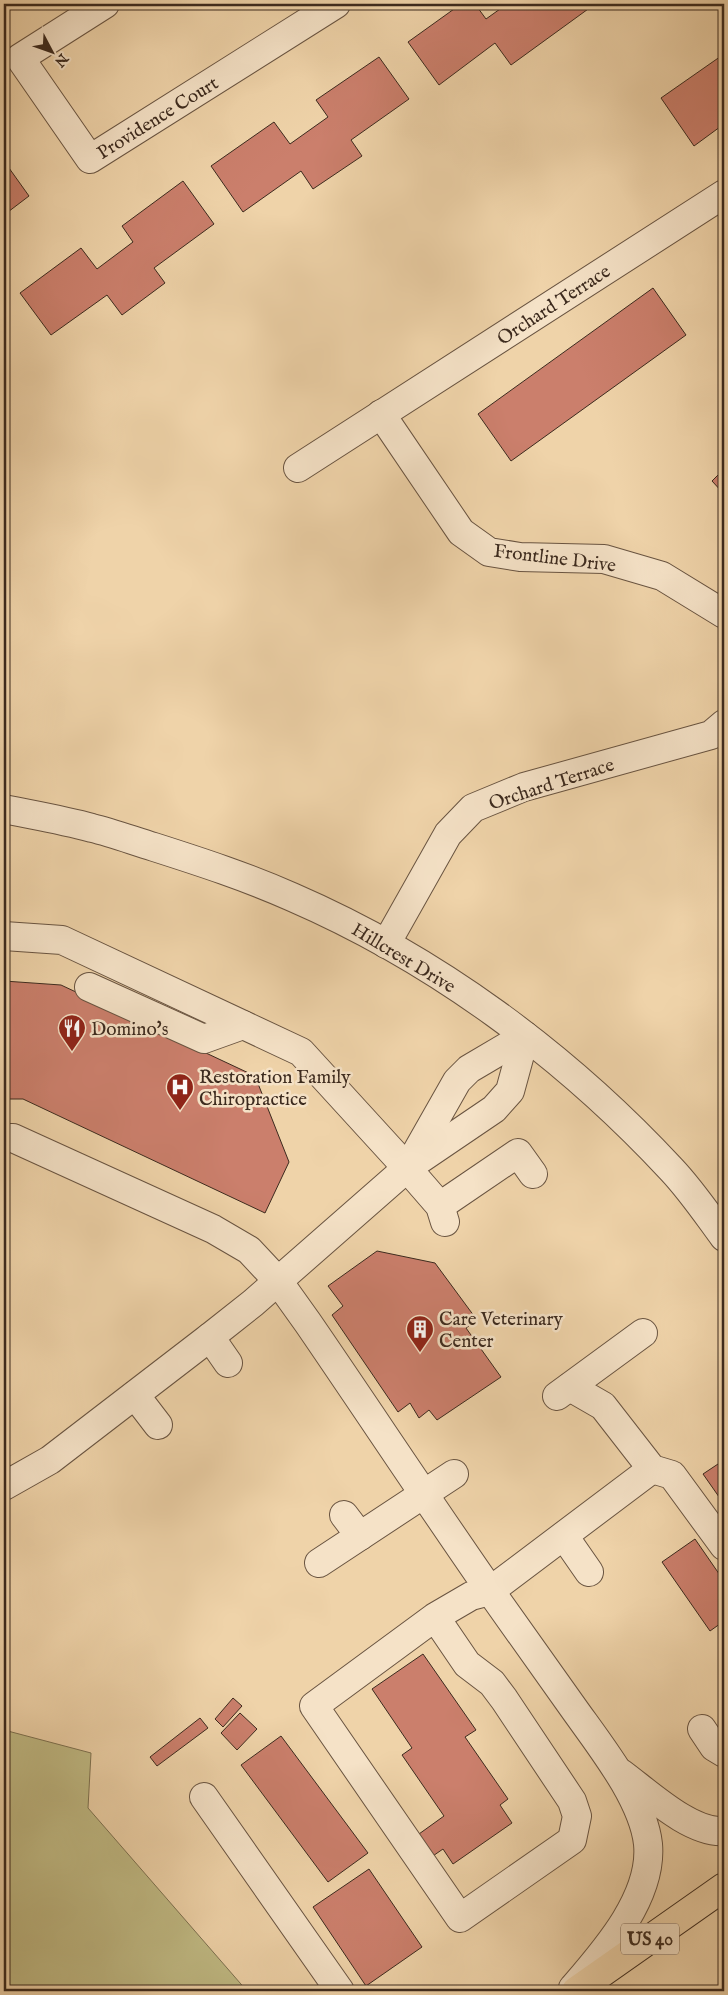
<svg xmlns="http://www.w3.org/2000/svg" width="728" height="1995" font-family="'IM FELL English',serif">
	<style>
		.green { fill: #c0ba84; stroke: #7e7251 }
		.building { fill: #cb7f6c; stroke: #3c2a1e }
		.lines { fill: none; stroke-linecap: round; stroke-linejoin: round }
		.minor-casing { stroke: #695441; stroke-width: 30 }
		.major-casing { stroke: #3c2a1e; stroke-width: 30 }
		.minor { stroke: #f5e2c7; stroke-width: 28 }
		.major { stroke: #efd3a9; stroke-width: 28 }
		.labels { text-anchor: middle; stroke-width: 5; stroke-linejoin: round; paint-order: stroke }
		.shield { fill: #f5e2c7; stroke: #746151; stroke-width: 1 }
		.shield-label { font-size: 18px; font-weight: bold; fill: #3c2a1e }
		.street-label { font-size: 19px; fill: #3c2a1e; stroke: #f5e2c7 }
		.poi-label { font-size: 19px; fill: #3c2a1e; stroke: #f5e2c7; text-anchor: start }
	</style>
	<rect width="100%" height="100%" fill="#efd3a9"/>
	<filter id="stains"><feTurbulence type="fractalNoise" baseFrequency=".004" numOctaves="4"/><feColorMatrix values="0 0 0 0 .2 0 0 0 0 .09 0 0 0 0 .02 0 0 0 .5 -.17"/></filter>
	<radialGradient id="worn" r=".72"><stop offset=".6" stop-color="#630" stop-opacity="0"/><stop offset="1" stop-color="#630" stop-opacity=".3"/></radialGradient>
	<!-- green -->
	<path class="green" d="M4,1730L91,1753L88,1808L247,1991H4Z"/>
	<!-- building -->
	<g class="building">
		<path d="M461,4H475L486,19L507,4H595L511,65L495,43L439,85L408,42Z"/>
		<path d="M724,54V124L694,146L661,98Z"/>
		<path d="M379,57L409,99L351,140L362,156L313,189L301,171L243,212L211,166L274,122L290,144L328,117L316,100Z"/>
		<path d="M4,161L29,196L4,215Z"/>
		<path d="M183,181L214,224L154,268L165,283L122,315L107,295L51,335L20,293L81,248L97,269L133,242L122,226Z"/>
		<path d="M653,288L686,335L511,461L478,414Z"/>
		<path d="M724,469V494L712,481Z"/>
		<path d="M4,981L61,985L255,1076L289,1162L265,1213L23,1099H4Z"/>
		<path d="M377,1251L435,1263L477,1320L466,1328L501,1377L437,1420L429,1410L419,1418L410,1403L398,1412L332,1315L343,1306L328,1286Z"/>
		<path d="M724,1460V1504L703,1474Z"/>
		<path d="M695,1539L724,1581V1621L710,1631L662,1562Z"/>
		<path d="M423,1654L476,1730L465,1737L508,1799L500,1805L512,1823L453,1864L443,1849L427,1860L412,1839L444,1816L402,1755L412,1748L372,1689Z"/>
		<path d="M233,1698L242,1706L223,1727L215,1719Z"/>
		<path d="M240,1713L257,1729L237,1750L221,1733Z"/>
		<path d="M200,1718L208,1728L157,1766L150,1757Z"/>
		<path d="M281,1736L368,1853L328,1882L241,1765Z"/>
		<path d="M369,1869L422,1947L366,1986L313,1907Z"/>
	</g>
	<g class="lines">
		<!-- minor casing -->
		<g class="minor-casing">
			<g id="minor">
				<path d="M105,4L20,58L90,159L336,4"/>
				<path d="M381,414L461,532L489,552L520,557L604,559L662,576L724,614"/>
				<path d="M298,468L724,194"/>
				<path d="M4,809C33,815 63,820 92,828C113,833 134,841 154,847C201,862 247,877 292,897C435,959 565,1055 671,1169C691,1190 707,1214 724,1237"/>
				<path d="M4,936L62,940L301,1052L407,1168L440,1206L445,1222"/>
				<path d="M386,944L448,834L473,808L524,787L711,735L724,724"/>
				<path d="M89,987L204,1039L243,1025"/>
				<path d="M4,1138H13L213,1229L249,1250L278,1281L308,1323C369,1412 429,1503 491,1592C518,1630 545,1668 572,1706C598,1743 643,1798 648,1844C653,1897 605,1951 573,1988"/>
				<path d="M411,1162L457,1081L469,1069L525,1036"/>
				<path d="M440,1206L518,1153L533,1174"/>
				<path d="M210,1337L228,1363"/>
				<path d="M570,1387L603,1406L652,1469L672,1475L724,1546"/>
				<path d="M135,1395L158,1425"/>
				<path d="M557,1396L643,1333"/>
				<path d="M4,1486L50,1460L210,1337L253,1303L407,1168L494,1109L510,1091L525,1036"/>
				<path d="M344,1515L360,1536"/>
				<path d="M564,1536L589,1572"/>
				<path d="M319,1563L454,1474"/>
				<path d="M435,1617L467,1664L492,1683L504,1699L572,1801L577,1816L572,1840L460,1918L314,1706L435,1617L471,1596L490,1591L652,1469"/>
				<path d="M702,1729L714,1747L724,1753"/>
				<path d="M621,1773C647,1792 691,1834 724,1831"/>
				<path d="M204,1797L340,1991"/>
			</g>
		</g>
		<!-- major casing -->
		<g class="major-casing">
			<path id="major" d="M576,1991L724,1887"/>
		</g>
		<!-- minor -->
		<use href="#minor" class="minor"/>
		<!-- major -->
		<use href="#major" class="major"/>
	</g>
	<!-- icons -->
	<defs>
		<g id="restaurant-pin" transform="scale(1.4375)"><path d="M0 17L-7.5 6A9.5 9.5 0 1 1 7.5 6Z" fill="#8f2418" stroke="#f5e2c7"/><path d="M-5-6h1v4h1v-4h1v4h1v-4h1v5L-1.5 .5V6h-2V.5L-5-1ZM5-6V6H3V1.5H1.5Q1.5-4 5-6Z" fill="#fff"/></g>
		<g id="hospital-pin" transform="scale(1.4375)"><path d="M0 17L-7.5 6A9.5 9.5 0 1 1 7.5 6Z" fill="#8f2418" stroke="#f5e2c7"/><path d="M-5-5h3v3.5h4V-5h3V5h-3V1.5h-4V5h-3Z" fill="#fff"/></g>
		<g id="building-pin" transform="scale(1.4375)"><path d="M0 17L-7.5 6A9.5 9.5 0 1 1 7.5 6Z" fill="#8f2418" stroke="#f5e2c7"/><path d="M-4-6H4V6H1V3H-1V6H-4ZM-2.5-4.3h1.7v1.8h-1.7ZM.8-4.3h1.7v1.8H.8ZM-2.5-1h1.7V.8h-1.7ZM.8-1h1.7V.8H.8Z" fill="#fff"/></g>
	</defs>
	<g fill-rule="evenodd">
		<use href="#restaurant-pin" x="72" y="1028"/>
		<use href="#hospital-pin" x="180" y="1087"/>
		<use href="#building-pin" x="420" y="1329"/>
	</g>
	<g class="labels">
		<!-- shield labels -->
		<rect class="shield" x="621" y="1923.5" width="58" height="31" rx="4"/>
		<g class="shield-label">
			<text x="650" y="1945">US 40</text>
		</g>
		<!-- street labels -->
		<g class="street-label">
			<text transform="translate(157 117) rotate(-32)" y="7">Providence Court</text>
			<text transform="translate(553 304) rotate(-33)" y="7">Orchard Terrace</text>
			<text transform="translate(555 557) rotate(7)" y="7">Frontline Drive</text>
			<text transform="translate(551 783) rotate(-18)" y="7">Orchard Terrace</text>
			<text transform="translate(404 957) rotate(31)" y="7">Hillcrest Drive</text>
		</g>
		<!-- poi labels -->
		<g class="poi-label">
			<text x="91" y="1035">Domino's</text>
			<text x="199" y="1083">Restoration Family<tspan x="199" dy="22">Chiropractice</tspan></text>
			<text x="439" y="1325">Care Veterinary<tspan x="439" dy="22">Center</tspan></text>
		</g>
	</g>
	<!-- margin -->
	<rect width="728" height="1995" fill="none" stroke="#efd3a9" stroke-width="20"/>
	<rect x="5" y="5" width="718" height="1985" fill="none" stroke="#3c2a1e" stroke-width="2.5"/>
	<rect x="10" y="10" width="708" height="1975" fill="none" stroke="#3c2a1e"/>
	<!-- north arrow -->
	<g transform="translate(52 52) rotate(131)" stroke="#f5e2c7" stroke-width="4" paint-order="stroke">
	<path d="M0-4L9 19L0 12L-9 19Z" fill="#3c2a1e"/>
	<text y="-8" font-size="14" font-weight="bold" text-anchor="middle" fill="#3c2a1e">N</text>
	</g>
	<rect width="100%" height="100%" filter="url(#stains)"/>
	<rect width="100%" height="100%" fill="url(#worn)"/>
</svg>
